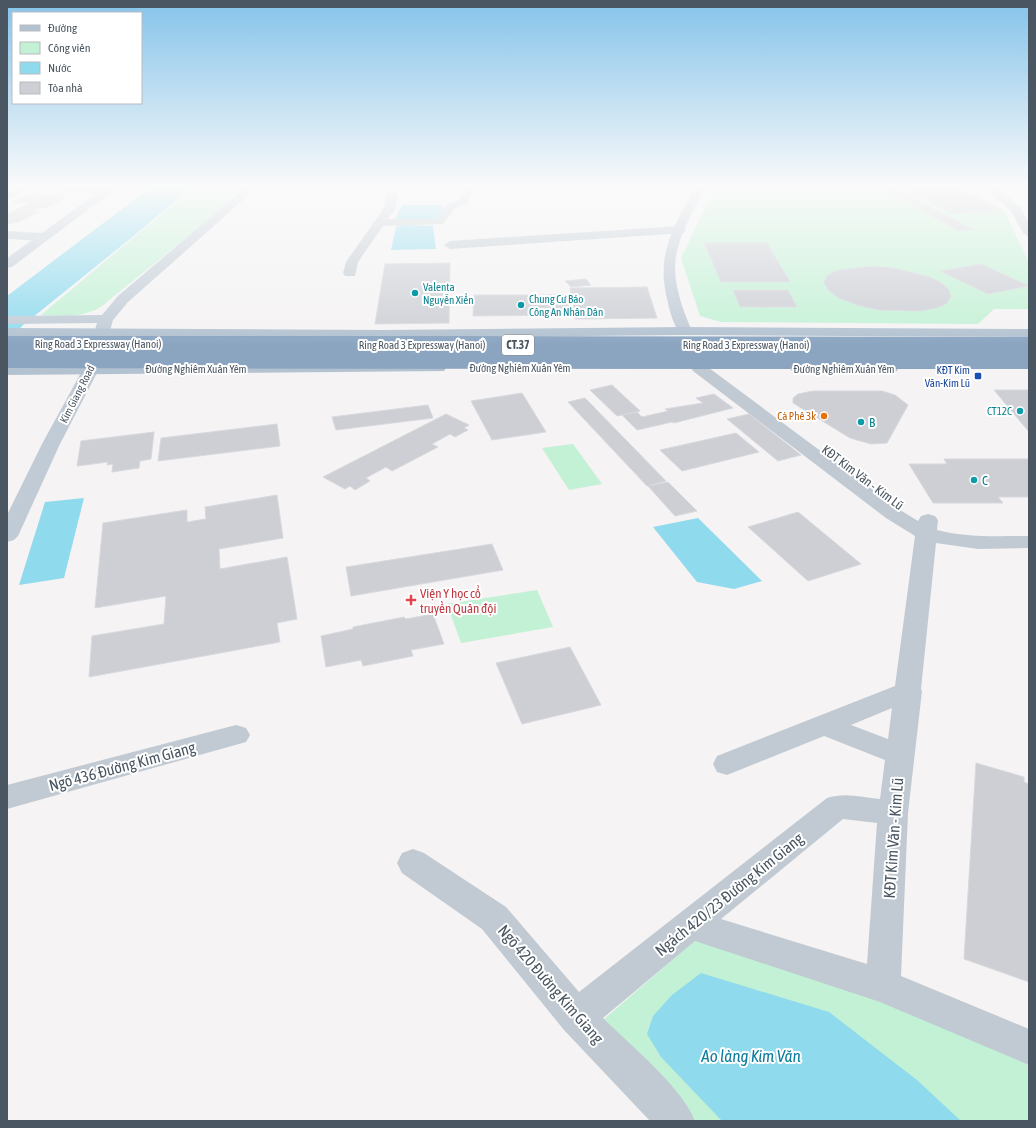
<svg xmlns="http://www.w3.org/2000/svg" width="1036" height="1128" font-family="'Asap Condensed',sans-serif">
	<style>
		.green { fill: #c3f1d5 }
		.water { fill: #90daee }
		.building { fill: #cdcfd5; stroke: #d7d9de }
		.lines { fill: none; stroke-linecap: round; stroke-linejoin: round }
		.street { fill: #c1cad2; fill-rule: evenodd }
		.secondary { fill: #c1cbd6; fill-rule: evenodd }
		.primary { fill: #b3c2d1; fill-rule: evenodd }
		.highway-bridge-casing { stroke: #7690ad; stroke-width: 16; stroke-linecap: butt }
		.highway-bridge { stroke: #8ba5c1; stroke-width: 16 }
		.culture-dot { fill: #0f9aa8; stroke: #fff; stroke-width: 1.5 }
		.transit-dot { fill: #1a4fb4; stroke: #fff; stroke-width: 1.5 }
		.food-dot { fill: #e8710a; stroke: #fff; stroke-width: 1.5 }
		.health-dot { fill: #e0444e; stroke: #fff; stroke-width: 1.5 }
		.labels { text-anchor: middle; stroke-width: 4; stroke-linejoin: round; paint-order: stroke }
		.far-culture-label { font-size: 11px; fill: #0d838f; stroke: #fff; text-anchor: start }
		.far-street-label { font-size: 11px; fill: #4a5661; stroke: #fff }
		.far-transit-label { font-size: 11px; fill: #164399; stroke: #fff; text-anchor: end }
		.far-food-label { font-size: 11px; fill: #c56008; stroke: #fff; text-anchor: end }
		.shield { fill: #fff; stroke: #808990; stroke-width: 1 }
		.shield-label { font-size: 12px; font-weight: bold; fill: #4a5661 }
		.culture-label { font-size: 13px; fill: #0d838f; stroke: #fff; text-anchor: start }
		.street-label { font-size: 13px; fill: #4a5661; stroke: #fff }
		.health-label { font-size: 13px; fill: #be3a42; stroke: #fff; text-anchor: start }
		.near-street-label { font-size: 16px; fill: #4a5661; stroke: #fff }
		.near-water-label { font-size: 17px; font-style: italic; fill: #0c7c9b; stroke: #fff }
	</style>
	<rect width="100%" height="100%" fill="#f5f3f3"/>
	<!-- green -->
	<g class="green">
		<path d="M194,187H243L206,222L109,300C92,318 65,316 41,315Z"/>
		<path d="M715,187H957L1003,209L1029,262V309H994L978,324L721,322L700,316L681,258Z"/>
		<path d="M573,444L602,484L569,490L542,448Z"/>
		<path d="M537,590L553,627L461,643L447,604Z"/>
		<path d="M699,937L838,985L1029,1057V1121H690L603,1020Z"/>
	</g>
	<!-- water -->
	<g class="water">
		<path d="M151,187H192L136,234L22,326L7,345V296Z"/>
		<path d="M402,205H441L443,208L438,218L433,219L395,220Z"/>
		<path d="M401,225L433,226L436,249L391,250L396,227Z"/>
		<path d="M84,498L64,578L19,585L45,502Z"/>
		<path d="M698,518L762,581L734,589L697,582L653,527Z"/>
		<path d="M701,973L829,1012L917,1080L961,1121H722L661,1057L647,1034L653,1016L672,995Z"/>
	</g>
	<!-- building -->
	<g class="building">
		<path d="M879,187H894L974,230L959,231Z"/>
		<path d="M901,187H953L1001,210L953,214Z"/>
		<path d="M34,194L65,196L62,198H65L46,208H40L33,211H40L19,222L7,224V214L30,203L12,202L24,196Z"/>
		<path d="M704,243H767L790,282H721Z"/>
		<path d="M450,263L449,323L375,324L385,264Z"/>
		<path d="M981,264L1029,286L988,294L940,271Z"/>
		<path d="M873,266L894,268L930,277L942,283L949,290L951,297L946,304L936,308L920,311L878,310L857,305L839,298L828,290L824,282L828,275L838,270Z"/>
		<path d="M586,279L591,285L571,287L565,281Z"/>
		<path d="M647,287L657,318L575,319L570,288Z"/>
		<path d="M733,290H788L797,307H740Z"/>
		<path d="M474,295H568L571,315L473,316Z"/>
		<path d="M612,385L640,411L617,416L590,390Z"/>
		<path d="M994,390H1029V432Z"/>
		<path d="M813,391H882L895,395L908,405L887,443L871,444L850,438L793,403V398L798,394Z"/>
		<path d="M522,393L546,432L492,440L471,401Z"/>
		<path d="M714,394L733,408L674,423L672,422L637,430L622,415L637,412L642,417L668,411L665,409L703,403L696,398Z"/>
		<path d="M585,398L666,481L647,486L568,402Z"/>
		<path d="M428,405L433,418L336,430L332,417Z"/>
		<path d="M446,414L469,425L464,428L468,430L455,437L450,434L432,444L438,447L392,471L386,467L366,478L370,481L355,490L350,486L345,489L323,477Z"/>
		<path d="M749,414L801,455L778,461L727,419Z"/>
		<path d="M277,424L280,446L158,461L161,438Z"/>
		<path d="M154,432L151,459L140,461L139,468L112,472L113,464L107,465L108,462L77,466L81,441Z"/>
		<path d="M736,433L759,452L682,471L660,450Z"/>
		<path d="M944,459H1029V497H998L1003,503H933L909,464H947Z"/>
		<path d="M668,482L697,511L675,516L648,486Z"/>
		<path d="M277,495L283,538L219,549L220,569L287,557L297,619L277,623L280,642L89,677L92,636L164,624L166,596L95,608L103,523L187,510V522L206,519L205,507Z"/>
		<path d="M798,512L861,564L808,581L748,527Z"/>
		<path d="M492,544L503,570L351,596L346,567Z"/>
		<path d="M433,614L444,644L411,650L413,656L363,666L361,660L326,667L321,636L353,629V627L404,617L406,619Z"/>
		<path d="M570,647L601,705L522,724L496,663Z"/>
		<path d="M976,763L1024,777V782L1029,784V982L964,959Z"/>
	</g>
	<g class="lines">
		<!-- street -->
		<g class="street">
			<path d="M18,187H32L7,200V193Z"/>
			<path d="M40,187L112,189L113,191L108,194L45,190Z"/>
			<path d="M388,187H398L396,208L388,219H436L447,204L459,200L466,187H476L467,204L455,208L443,224L383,226L358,262L355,276H345L343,273L346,262L384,208Z"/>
			<path d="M984,187H996L1020,207L1029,222V237L1023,233L1011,211Z"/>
			<path d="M680,226L684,227L686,230L684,233L450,249L444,245L450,241Z"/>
			<path d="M7,231L43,233L49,237L43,241L7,239Z"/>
			<path d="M699,363L705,365L900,510L918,521L921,516L928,514L935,516L938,520L937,530C967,538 999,536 1029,536V548L978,549L936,543L921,689L922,691L908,813L901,976L1029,1029V1065L880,1002L695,941L603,1018C630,1045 682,1087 695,1121H650L564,1030L482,929L402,873L397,863L402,853L413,849L424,853L506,907L579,992L827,798C844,792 862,797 880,799L885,760L824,736L727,775L717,772L713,764L717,756L895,686L915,536L886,518L693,371L691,368L693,365ZM892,708L888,739L851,725ZM843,819L877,823L867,964L721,919Z"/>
			<path d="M236,725L246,728L250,735L246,742L7,809V785Z"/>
		</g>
		<!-- secondary -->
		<g class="secondary">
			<path d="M106,187H118L12,267L7,268V258Z"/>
			<path d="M246,187H258L128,302L113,320L99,369L60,444L18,536L14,540L7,542V515L42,444L83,369L97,323L7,324V316L102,315L118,296Z"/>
			<path d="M695,187H705C695,208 680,232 676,256C672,281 682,308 692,331L690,334H680C674,325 670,313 668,303C655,254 673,229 695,187Z"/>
		</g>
		<!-- primary -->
		<g class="primary">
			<path d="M685,327L1029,329V337L685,335L384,338L7,336V328L384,330Z"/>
			<path d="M438,363L444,365L446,368L444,371L7,375V365Z"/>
			<path d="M798,363L890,364L896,366L898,369L896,372L890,374L792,371L790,368L792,365Z"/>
		</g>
		<!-- highway-bridge casing -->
		<g class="highway-bridge-casing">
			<g id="highway-bridge">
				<path d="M7,344L1029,345"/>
				<path d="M7,360L1029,361"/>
			</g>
		</g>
		<!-- highway-bridge -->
		<use href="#highway-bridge" class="highway-bridge"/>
	</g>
	<!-- sky -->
	<linearGradient id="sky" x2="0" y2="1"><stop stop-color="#85c3ea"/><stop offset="0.54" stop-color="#fafafa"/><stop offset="1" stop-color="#fafafa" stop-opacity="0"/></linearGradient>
	<rect width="1036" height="345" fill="url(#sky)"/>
	<!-- markers -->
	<g class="culture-dot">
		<circle cx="415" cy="293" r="4"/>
		<circle cx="521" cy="305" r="4"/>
		<circle cx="1020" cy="411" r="4"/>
		<circle cx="861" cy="422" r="4"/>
		<circle cx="974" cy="480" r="4"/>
	</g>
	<rect class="transit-dot" x="974" y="372" width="8" height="8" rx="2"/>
	<circle class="food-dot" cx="824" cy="416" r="4"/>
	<path class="health-dot" d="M409 594h4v4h4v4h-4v4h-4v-4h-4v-4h4z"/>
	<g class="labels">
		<!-- far-culture labels -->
		<g class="far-culture-label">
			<text x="423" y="291">Valenta<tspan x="423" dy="13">Nguyễn Xiển</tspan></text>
			<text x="529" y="303">Chung Cư Báo<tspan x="529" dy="13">Công An Nhân Dân</tspan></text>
			<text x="1012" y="415" text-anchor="end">CT12C</text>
		</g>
		<!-- far-street labels -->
		<g class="far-street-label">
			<text x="98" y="348">Ring Road 3 Expressway (Hanoi)</text>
			<text x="422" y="349">Ring Road 3 Expressway (Hanoi)</text>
			<text x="746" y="349">Ring Road 3 Expressway (Hanoi)</text>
			<text x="520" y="372">Đường Nghiêm Xuân Yêm</text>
			<text x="196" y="373">Đường Nghiêm Xuân Yêm</text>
			<text x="844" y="373">Đường Nghiêm Xuân Yêm</text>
			<text transform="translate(77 394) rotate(-63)" y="4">Kim Giang Road</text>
		</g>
		<!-- far-transit labels -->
		<g class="far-transit-label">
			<text x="970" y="374">KĐT Kim<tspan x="970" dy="13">Văn-Kim Lũ</tspan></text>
		</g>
		<!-- far-food labels -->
		<g class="far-food-label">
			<text x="816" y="420">Cà Phê 3k</text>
		</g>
		<!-- shield labels -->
		<rect class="shield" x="502" y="335" width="32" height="20" rx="3"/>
		<g class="shield-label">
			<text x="518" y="349">CT.37</text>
		</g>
		<!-- culture labels -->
		<g class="culture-label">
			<text x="869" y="427">B</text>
			<text x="982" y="485">C</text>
		</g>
		<!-- street labels -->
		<g class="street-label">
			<text transform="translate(863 477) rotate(37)" y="5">KĐT Kim Văn - Kim Lũ</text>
		</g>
		<!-- health labels -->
		<g class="health-label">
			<text x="420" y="598">Viện Y học cổ<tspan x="420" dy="15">truyền Quân đội</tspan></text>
		</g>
		<!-- near-street labels -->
		<g class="near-street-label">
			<text transform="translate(122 766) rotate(-15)" y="6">Ngõ 436 Đường Kim Giang</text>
			<text transform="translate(893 838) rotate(-86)" y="6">KĐT Kim Văn - Kim Lũ</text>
			<text transform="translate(729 894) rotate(-39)" y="6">Ngách 420/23 Đường Kim Giang</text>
			<text transform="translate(551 984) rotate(49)" y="6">Ngõ 420 Đường Kim Giang</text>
		</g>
		<!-- near-water labels -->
		<g class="near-water-label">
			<text x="751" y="1062">Ao làng Kim Văn</text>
		</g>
	</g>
	<!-- border -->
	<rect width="1036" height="1128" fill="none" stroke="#4a5661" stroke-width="16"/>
	<!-- legend -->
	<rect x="12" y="12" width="130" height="92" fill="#ffffff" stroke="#b7bbc0"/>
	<rect x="20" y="25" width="20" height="6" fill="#b3c2d1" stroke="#b7bbc0"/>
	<text x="48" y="32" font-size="12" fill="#4a5661">Đường</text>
	<rect x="20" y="42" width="20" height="12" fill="#c3f1d5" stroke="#b7bbc0"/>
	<text x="48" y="52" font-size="12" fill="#4a5661">Công viên</text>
	<rect x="20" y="62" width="20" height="12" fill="#90daee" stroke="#b7bbc0"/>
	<text x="48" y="72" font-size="12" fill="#4a5661">Nước</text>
	<rect x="20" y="82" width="20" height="12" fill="#cdcfd5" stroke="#b7bbc0"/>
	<text x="48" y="92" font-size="12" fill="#4a5661">Tòa nhà</text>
</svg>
